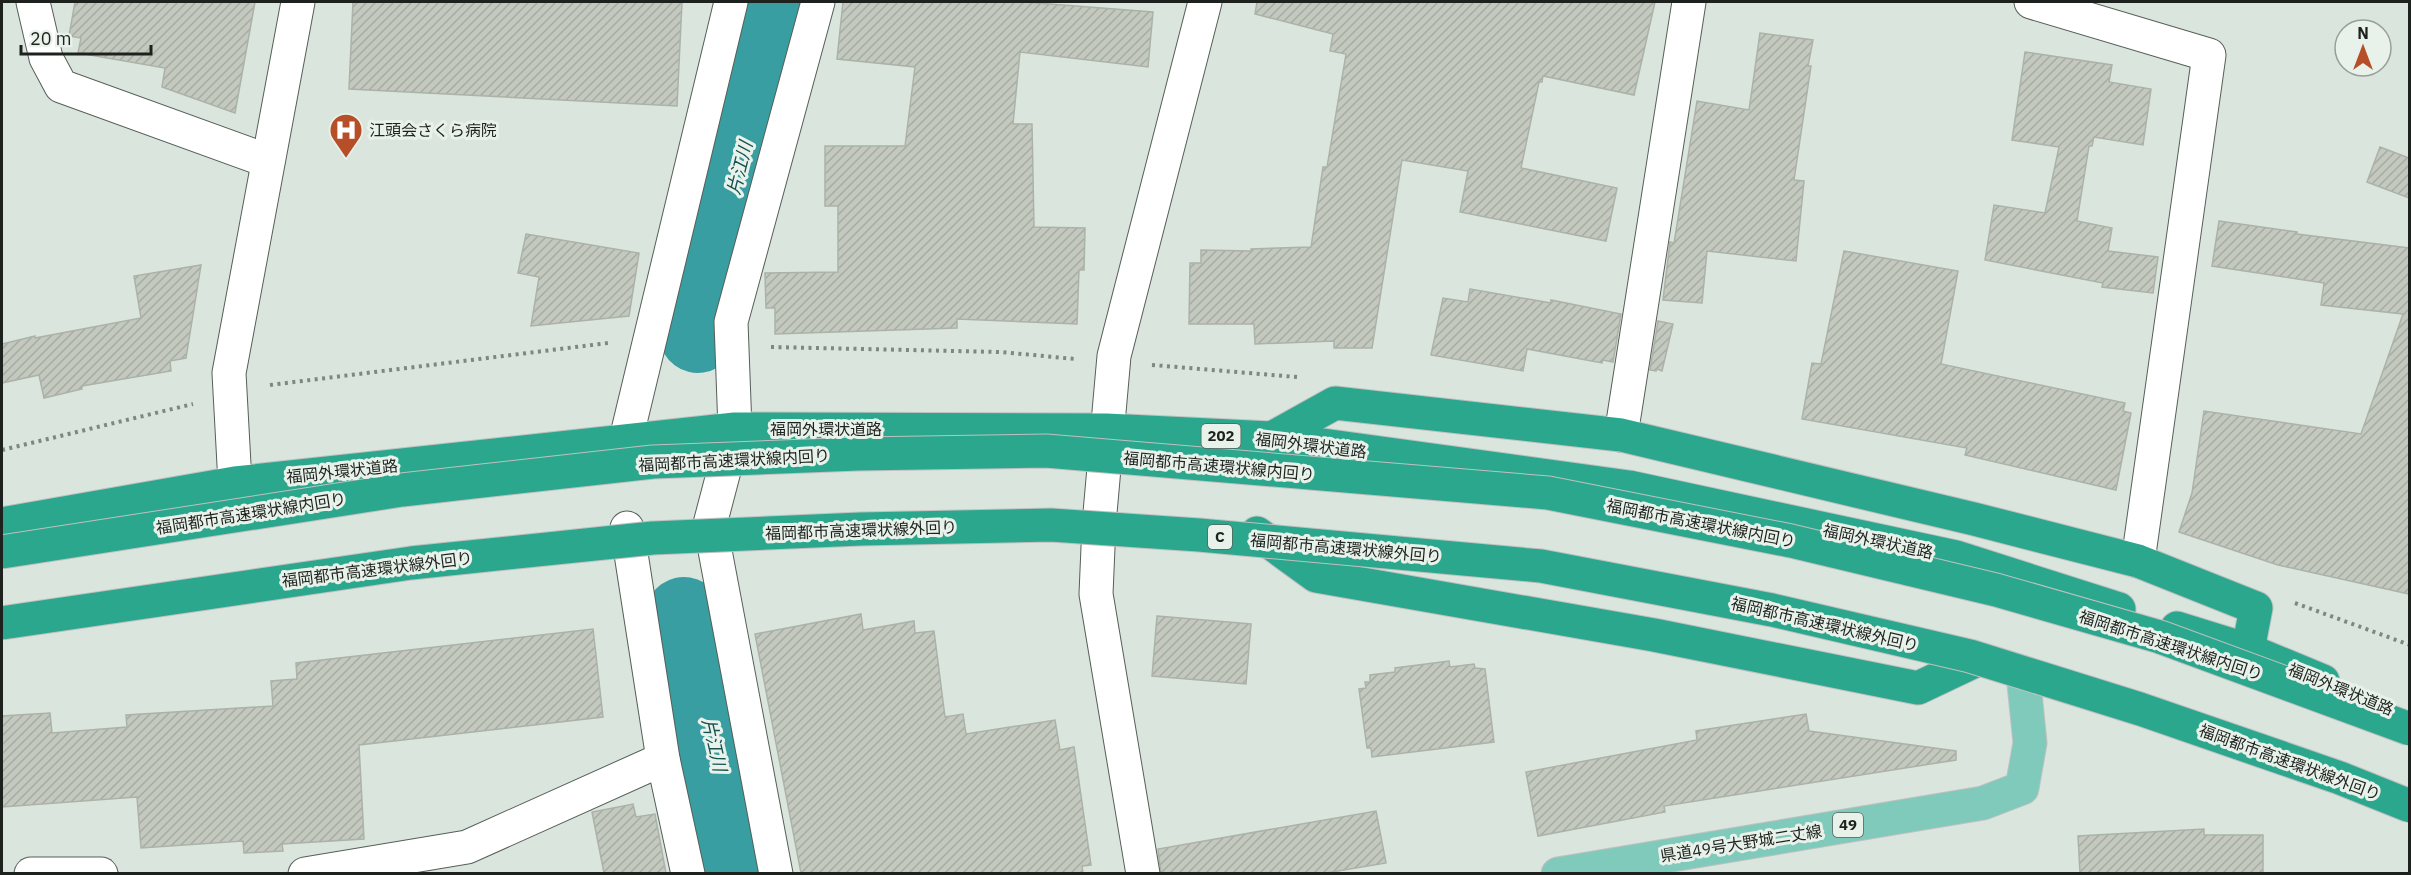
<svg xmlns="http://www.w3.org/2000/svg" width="2411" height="875" font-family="'IBM Plex Sans','Noto Sans JP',sans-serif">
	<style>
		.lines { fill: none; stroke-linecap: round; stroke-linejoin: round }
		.river { stroke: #389ea1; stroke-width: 78 }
		.building { fill: url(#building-hatch); stroke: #acb2a7; stroke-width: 1.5 }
		.minor-casing { stroke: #565f58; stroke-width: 35 }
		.major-casing { stroke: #c0c1c0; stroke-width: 35 }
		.highway-casing { stroke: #c0c1c0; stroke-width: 35 }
		.path { stroke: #7f8782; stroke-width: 4; stroke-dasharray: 3 4.5; stroke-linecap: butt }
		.minor { stroke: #fff; stroke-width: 33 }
		.major { stroke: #80cabb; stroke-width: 33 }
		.highway { stroke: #2ba78d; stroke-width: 33 }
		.highway-bridge-casing { stroke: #c0c1c0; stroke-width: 35; stroke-linecap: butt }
		.highway-bridge { stroke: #2ba78d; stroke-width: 33 }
		.labels { text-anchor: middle; stroke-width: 6; stroke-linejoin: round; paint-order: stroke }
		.shield { fill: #e8f2ea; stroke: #5b605c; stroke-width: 1.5 }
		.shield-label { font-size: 15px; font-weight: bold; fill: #1e221f }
		.poi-label { font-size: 16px; fill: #1e221f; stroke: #e8f2ea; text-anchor: start }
		.street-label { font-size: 16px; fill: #1e221f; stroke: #e8f2ea }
		.water-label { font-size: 18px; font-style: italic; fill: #175152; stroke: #e8f2ea }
	</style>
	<defs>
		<pattern id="building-hatch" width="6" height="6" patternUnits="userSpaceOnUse" patternTransform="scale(1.5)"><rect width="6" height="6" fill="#c3c9be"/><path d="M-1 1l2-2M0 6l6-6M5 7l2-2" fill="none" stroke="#a7aca3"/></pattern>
	</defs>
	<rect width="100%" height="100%" fill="#dae5dd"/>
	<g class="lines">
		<!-- river -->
		<g class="river">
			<path d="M698,334L783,2"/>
			<path d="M684,616L745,874"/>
		</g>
	</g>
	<!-- building -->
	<g class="building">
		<path d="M75,2H255L235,113L162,87L165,68L78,53L81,38L69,36Z"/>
		<path d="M353,2H682L677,106L349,89Z"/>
		<path d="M843,2H1024L1153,12L1148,67L1020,52L1013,124H1032L1034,227L1085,228L1084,270H1079L1077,324L957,319V328L775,334V308H766L765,273L838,272V206H825V146H905L915,67L837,59Z"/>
		<path d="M1257,2H1655L1634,95L1543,76L1542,82H1539L1521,168L1617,188L1606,241L1460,212L1468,171L1402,160L1372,348H1334V341L1255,344L1254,324H1189L1190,263H1201V250L1251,251V249L1311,247L1323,167H1327L1346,54L1330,51L1333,34L1255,14Z"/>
		<path d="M1760,33L1813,40L1808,66H1811L1794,180L1804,181L1796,261L1707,251L1702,303L1663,300L1670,242L1674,243L1697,101L1749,110Z"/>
		<path d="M2025,52L2112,65L2109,82L2151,89L2143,145L2094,137L2092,146H2089L2077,221L2112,228L2108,251L2158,257L2153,293L2102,287L2103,283L1985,260L1994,205L2045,213L2059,147L2012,140Z"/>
		<path d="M2380,147L2409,158V198L2367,182Z"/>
		<path d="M2219,221L2297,232V234L2409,248V594L2278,565L2179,532L2192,493L2204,411L2361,434L2403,314L2321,305L2324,283L2212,266Z"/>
		<path d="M526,234L639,253L629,316L531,326L539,277L518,273Z"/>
		<path d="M1844,251L1958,271L1941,364L2125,403L2123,411L2131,413L2116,490L1965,455L1967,448L1802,419L1812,363L1821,364Z"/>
		<path d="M201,265L186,358L170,361L171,371L82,386V389L44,398L39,375L2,383V344L35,336V338L141,318L134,276Z"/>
		<path d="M1470,289L1551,303V300L1621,314L1613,362L1603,360L1602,363L1527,349L1523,371L1431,355L1443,298L1468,302Z"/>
		<path d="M1658,321L1673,324L1662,371L1657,369L1656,371L1650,370Z"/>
		<path d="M861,614L863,630L914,621L915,633L934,631L945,717L963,714L966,734L1055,720L1060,750L1074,747L1091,865L1082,866L1083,873H801L755,634Z"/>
		<path d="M1157,616L1251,624L1246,684L1152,676Z"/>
		<path d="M593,629L603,717L359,745L364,839L282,844L283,851L244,853L243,841L141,848L137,797L2,807V716L50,713L52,733L127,727L126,715L273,706L271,681L297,679L296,663Z"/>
		<path d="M1449,661L1450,667L1474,664L1475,668L1485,669L1494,742L1372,757L1371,748H1367L1359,689L1366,688L1365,682H1370V675L1395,672V668Z"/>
		<path d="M1806,714L1809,731L1956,751V760L1664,806L1665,812L1538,836L1526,772L1697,740L1696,731Z"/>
		<path d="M633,804L636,817L655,814L666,873H604L592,812Z"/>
		<path d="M1376,811L1386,863L1326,873H1161L1158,849Z"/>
		<path d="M2204,829V835H2263V873H2080L2078,836Z"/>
	</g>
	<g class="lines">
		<!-- minor casing -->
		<g class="minor-casing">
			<g id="minor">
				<path d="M33,2L46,58L61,86L268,161"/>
				<path d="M2031,2L2209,55L2138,561"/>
				<path d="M1621,435L1689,2"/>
				<path d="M626,439L731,2"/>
				<path d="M235,483L229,373L298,2"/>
				<path d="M627,528L663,759L688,874"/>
				<path d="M31,874H101"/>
				<path d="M305,874L467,847L663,759"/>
				<path d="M776,874L710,524L735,429L731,322L818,2"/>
				<path d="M1143,874L1096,594L1099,524L1114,356L1205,2"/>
			</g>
		</g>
		<!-- major casing -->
		<g class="major-casing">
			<path id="major" d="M1558,874L1983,803L2022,788L2030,743L2023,674"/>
		</g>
		<!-- highway casing -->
		<g class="highway-casing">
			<g id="highway">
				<path d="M1272,438L1335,403L1621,435L1974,519L2138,561L2256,608L2248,650"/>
				<path d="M2,524L235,483L735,429L1106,430L1272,438L1629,487L1956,557L2119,609"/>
				<path d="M1257,533L1316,576L1654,635L1918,688L1977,660"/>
				<path d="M2177,628L2248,650L2323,681"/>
			</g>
		</g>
		<!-- path -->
		<g class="path">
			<path d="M771,347L1001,352L1075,359"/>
			<path d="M1152,365L1297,377"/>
			<path d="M270,385L608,343"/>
			<path d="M2,450L193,404"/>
			<path d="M2295,603L2410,645"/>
		</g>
		<!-- minor -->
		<use href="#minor" class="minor"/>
		<!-- major -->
		<use href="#major" class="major"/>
		<!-- highway -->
		<use href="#highway" class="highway"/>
		<!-- highway-bridge casing -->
		<g class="highway-bridge-casing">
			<g id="highway-bridge">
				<path d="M2,552L402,490L653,462L858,454L1046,451L1548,493L1791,541L1996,590L2160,637L2410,729"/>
				<path d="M2,623L411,563L653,538L861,529L1051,525L1199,535L1541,566L1772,610L1970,656L2140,709L2340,778L2410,806"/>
			</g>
		</g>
		<!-- highway-bridge -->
		<use href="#highway-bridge" class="highway-bridge"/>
	</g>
	<!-- icons -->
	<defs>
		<g id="hospital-pin" transform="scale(1.725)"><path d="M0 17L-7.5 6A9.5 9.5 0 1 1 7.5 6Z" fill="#b64f28" stroke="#e8f2ea"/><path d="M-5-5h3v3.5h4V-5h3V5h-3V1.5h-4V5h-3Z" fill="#fff"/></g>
	</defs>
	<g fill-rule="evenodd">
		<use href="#hospital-pin" x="346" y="130"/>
	</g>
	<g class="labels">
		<!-- shield labels -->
		<g class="shield">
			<rect x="1201.5" y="424" width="39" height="24" rx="4.5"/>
			<rect x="1208" y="525" width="24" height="24" rx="4.5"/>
			<rect x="1833" y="813" width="30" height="24" rx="4.5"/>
		</g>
		<g class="shield-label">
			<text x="1221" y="441">202</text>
			<text x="1220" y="542">C</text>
			<text x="1848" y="830">49</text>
		</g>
		<!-- poi labels -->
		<g class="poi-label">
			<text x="369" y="136">江頭会さくら病院</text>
		</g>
		<!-- street labels -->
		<g class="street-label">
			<text x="826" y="435">福岡外環状道路</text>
			<text transform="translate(1311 445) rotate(7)" y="6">福岡外環状道路</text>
			<text transform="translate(734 460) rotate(-3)" y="6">福岡都市高速環状線内回り</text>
			<text transform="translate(1219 466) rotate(5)" y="6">福岡都市高速環状線内回り</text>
			<text transform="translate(342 471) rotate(-6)" y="6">福岡外環状道路</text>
			<text transform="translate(251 513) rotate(-9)" y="6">福岡都市高速環状線内回り</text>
			<text transform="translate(1701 523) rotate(11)" y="6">福岡都市高速環状線内回り</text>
			<text transform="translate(861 530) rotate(-2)" y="6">福岡都市高速環状線外回り</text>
			<text transform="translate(1878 541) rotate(12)" y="6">福岡外環状道路</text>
			<text transform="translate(1346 548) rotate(5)" y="6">福岡都市高速環状線外回り</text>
			<text transform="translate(377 569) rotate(-7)" y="6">福岡都市高速環状線外回り</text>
			<text transform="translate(1825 624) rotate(13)" y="6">福岡都市高速環状線外回り</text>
			<text transform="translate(2171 645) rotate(18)" y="6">福岡都市高速環状線内回り</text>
			<text transform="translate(2341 689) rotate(22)" y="6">福岡外環状道路</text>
			<text transform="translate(2290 762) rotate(20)" y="6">福岡都市高速環状線外回り</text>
			<text transform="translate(1741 843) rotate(-9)" y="6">県道49号大野城二丈線</text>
		</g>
		<!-- water labels -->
		<g class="water-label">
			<text transform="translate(740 168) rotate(-76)" y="6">片江川</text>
			<text transform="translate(714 745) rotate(77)" y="6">片江川</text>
		</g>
	</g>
	<!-- border -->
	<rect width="2411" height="875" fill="none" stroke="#1e221f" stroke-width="6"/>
	<!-- north arrow -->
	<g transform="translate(2363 48)"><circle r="28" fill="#e8f2ea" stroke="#979f99" stroke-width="1.5"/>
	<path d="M0-4.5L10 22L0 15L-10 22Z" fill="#b64f28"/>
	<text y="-9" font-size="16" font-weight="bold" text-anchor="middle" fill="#1e221f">N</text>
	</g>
	<!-- scale -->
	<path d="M21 45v9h130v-9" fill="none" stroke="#1e221f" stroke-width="3"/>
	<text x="30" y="45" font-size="18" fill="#1e221f" stroke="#e8f2ea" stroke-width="4.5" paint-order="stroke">20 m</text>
</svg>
